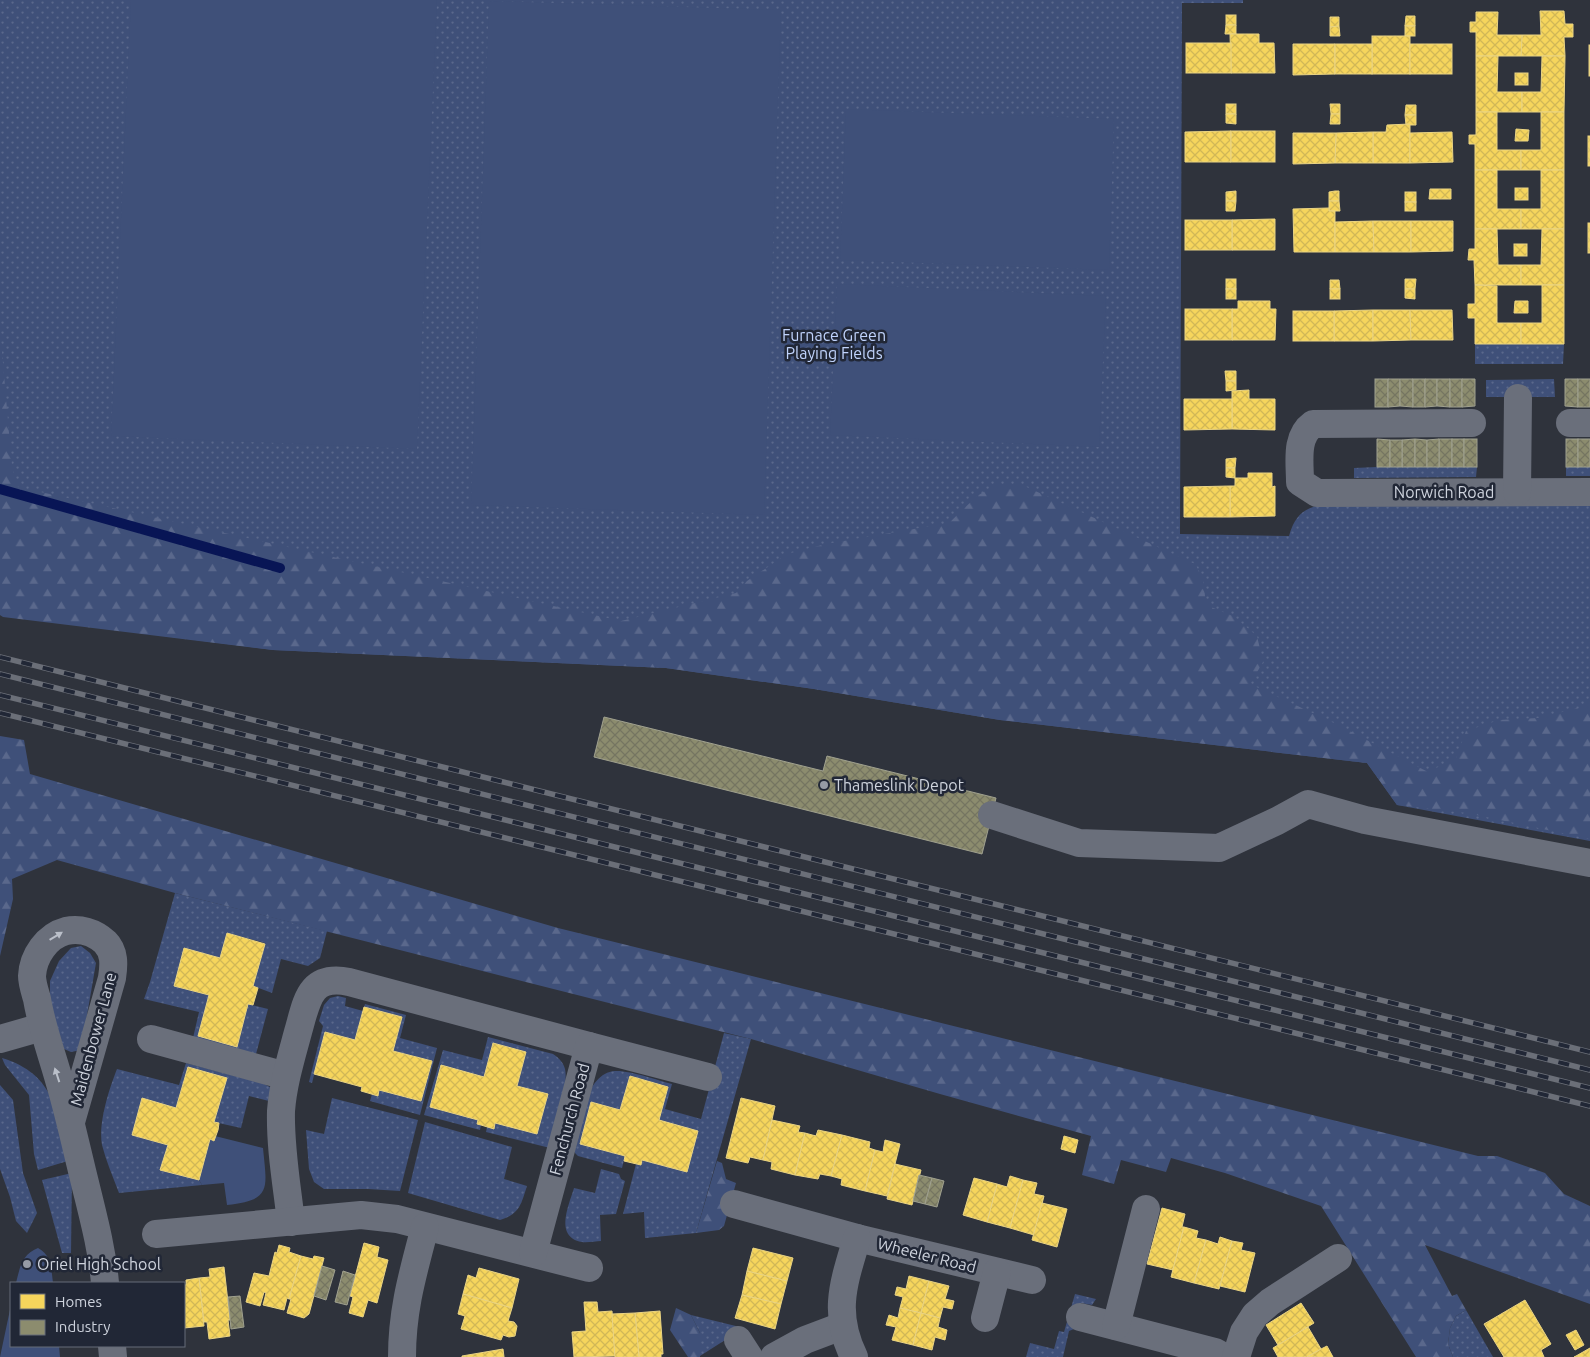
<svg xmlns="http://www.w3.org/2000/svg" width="1590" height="1357" font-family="Ubuntu,sans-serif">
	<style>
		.grass { fill: url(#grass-dots) }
		.forest { fill: url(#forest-firs) }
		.garden { fill: #3f5079 }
		.homes { fill: url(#homes-cross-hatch); stroke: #ead483 }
		.industry { fill: url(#industry-cross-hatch); stroke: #a0a18f }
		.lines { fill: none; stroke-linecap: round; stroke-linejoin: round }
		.stream { stroke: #081555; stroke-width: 10 }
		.minor { stroke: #6a6f7b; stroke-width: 28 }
		.rail-casing { stroke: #6b6f78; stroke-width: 5.5 }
		.rail { stroke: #212736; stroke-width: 4; stroke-dasharray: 11; stroke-linecap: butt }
		.oneway { fill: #babfc9 }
		.poi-dot { fill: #969ba5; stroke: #212736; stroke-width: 2 }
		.labels { text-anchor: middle; stroke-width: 5; stroke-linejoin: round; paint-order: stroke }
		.park-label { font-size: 16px; fill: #c0d3fc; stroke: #212736 }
		.street-label { font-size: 16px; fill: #ced3dd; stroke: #212736 }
		.poi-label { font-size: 16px; fill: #ced3dd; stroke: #212736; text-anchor: start }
	</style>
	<defs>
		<pattern id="grass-dots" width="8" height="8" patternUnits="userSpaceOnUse" patternTransform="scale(1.25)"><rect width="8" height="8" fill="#3f5079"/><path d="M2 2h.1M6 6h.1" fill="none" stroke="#5a688c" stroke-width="1.8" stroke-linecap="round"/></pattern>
		<pattern id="forest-firs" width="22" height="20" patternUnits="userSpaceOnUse" patternTransform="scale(1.25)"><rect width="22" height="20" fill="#3f5079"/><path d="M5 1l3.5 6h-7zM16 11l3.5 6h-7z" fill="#5a688c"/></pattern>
		<pattern id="homes-cross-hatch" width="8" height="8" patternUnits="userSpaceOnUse" patternTransform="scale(1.25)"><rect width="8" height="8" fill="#f6d55c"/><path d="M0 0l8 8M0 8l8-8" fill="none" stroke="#d1b757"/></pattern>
		<pattern id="industry-cross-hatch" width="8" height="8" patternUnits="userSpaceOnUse" patternTransform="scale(1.25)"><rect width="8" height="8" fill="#8c8c6e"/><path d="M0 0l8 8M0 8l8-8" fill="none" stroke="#757561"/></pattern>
	</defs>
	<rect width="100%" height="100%" fill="#2f333c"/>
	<!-- grass -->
	<g class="grass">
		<path d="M0,0H1243V3H1182L1180,534L1289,536C1295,516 1302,509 1323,504L1590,505V841L1397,805L1367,763L1000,720L814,689L666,668L273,650L0,615Z"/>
		<path d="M1475,344H1564L1563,364H1475Z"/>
		<path d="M1554,379L1555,397H1486V380Z"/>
		<path d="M1377,467H1477L1476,477L1354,478V468Z"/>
		<rect x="1566" y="467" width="24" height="9"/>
		<path d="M175,893L327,931L320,958L308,966L281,959L272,993L253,986L265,943L227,933L220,958L174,986L209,995L198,1036L237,1047L248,1004L268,1009L256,1054L193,1038L199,1012L144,999L150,982Z"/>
		<path d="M81,946L90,953L96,963L81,1050L71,1052L64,1049L50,1005V981L59,961L71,948Z"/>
		<path d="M338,996L346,998L345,1006L363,1011L355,1040L325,1032L312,1083L309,1082L323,1026L319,1021L324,1005L330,998Z"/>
		<path d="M365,1004L406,1015L400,1038L437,1048L420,1115L370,1101L372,1094L378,1096L379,1090L421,1101L432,1061L393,1051L402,1017L364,1007Z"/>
		<path d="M724,1033L751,1039L696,1233L645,1238L644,1212L623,1214L636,1164L641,1165L659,1120L668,1087L630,1076L620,1110L591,1102L580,1144L625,1156L622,1168L578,1156L575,1153L574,1148C580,1125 585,1073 615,1071C629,1070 657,1080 672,1084L665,1109L701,1119Z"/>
		<path d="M488,1037L553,1054C559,1058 563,1062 565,1069C569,1087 554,1129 550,1148L486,1132L487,1127L494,1128L495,1123L547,1094L517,1086L526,1052L493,1043L484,1077L441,1066L430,1107L478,1120L477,1124L481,1125L480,1130L424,1115L443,1050L482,1060Z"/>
		<path d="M2,1058C55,1074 57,1113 71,1160L38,1170L34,1154L29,1095L5,1065Z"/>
		<path d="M186,1063L262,1083L272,1088L273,1102L249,1096L241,1128L214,1122L226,1078L188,1067L176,1108L142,1099L132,1135L168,1145L161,1170L199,1180L202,1185L119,1193C113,1177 106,1161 102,1145C98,1124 109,1089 117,1069L179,1085Z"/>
		<path d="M0,1085L13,1100L23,1173L37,1213L27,1233L16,1221L10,1197L0,1169Z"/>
		<path d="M332,1098L418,1120L400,1191L368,1189H324L314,1182L309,1169L306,1130L324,1134Z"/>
		<path d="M425,1122L512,1147L504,1179L527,1186C521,1204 520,1214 500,1220L408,1193Z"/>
		<path d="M601,1169L619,1174L621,1179L625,1181L616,1214L600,1215L601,1241C596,1241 587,1243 582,1242C554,1237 569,1205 574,1188L595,1193Z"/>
		<path d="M72,1173L71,1253H62L42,1180Z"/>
		<path d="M1075,1294L1096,1299L1092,1305L1081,1303L1074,1329L1069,1331L1063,1357H1026L1030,1343L1054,1349L1059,1331L1064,1332Z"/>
		<path d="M1466,1310L1493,1357H1453L1448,1344L1450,1328L1456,1316Z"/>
		<path d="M691,1315L744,1328L700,1356V1333Z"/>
	</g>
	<!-- forest -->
	<g class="forest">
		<path d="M0,329L12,467L18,487L621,621L736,593L747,581L787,554L826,544L949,523L977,496L997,484H1020L1195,564L1203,578L1206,605L1233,616L1257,636L1263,662L1250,684L1334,723L1428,772L1456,758L1466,731L1499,720L1538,718L1590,705V839L1467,813L1397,805L1367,763L1000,720L814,689L666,668L273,650L3,617L0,615Z"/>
		<path d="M0,736L24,740L30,774L558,928L1478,1156H1497L1545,1173L1564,1194L1590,1206V1304L1425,1245L1452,1296L1457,1294L1466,1310L1456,1316L1450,1328L1448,1344L1453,1357H1416L1321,1206L1225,1173L1171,1158L1166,1172L1121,1160L1114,1184L1082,1175L1091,1136L940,1094L751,1039L175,893L57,860L12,879L13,899L0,956Z"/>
		<path d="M717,1161L722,1163L726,1179L736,1183L724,1226L719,1230L696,1233Z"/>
		<path d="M676,1308L691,1315L700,1333V1357H688L670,1330Z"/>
	</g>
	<!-- garden -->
	<g class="garden">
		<path d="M131,0H437L417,449L111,436Z"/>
		<path d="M489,1L781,10L764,515L471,505Z"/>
		<path d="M846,109L1114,119L1109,270L840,260Z"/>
		<path d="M837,284L1106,296L1099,447L830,435Z"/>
		<path d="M215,1136L263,1148C267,1189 272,1200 227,1205L224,1183L202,1185L199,1180L210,1139L214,1140Z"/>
		<path d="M38,1248C52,1256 51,1268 53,1283H16C20,1267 22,1254 38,1248Z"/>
		<path d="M11,1305V1346H59L60,1357H0Z"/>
	</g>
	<!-- homes -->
	<g class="homes">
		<path d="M1540,11H1564L1565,24H1573V37H1564L1565,56H1521L1522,35H1541Z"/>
		<path d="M1476,12H1498L1497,35H1522L1521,56H1476V32H1470V22H1476Z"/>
		<rect x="1226" y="15" width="10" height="10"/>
		<path d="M1406,16H1415V26H1405Z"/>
		<path d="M1330,17H1339V26L1330,27Z"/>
		<path d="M1226,25H1236V34H1225Z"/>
		<path d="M1339,26L1340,36H1330V27Z"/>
		<rect x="1405" y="26" width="10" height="10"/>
		<path d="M1230,34H1259V43H1274L1275,73H1231Z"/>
		<rect x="1372" y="36" width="38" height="38"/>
		<rect x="1186" y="43" width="45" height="30"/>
		<path d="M1293,44H1335V74L1293,75Z"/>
		<rect x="1335" y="44" width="37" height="30"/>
		<rect x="1410" y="44" width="42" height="30"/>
		<rect x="1589" y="45" width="1" height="31"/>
		<path d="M1476,56H1498L1497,92H1522V112H1476Z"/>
		<path d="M1542,56H1565L1564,112H1522V92H1541Z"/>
		<rect x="1515" y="73" width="13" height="12"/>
		<rect x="1226" y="104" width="10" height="10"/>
		<path d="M1330,104H1340V114H1331Z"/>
		<path d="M1406,105H1416V115H1405Z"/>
		<path d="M1476,112H1497V150H1521V170H1475V144H1469V135H1476Z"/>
		<path d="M1541,112H1564V170H1521V150H1541Z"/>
		<path d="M1226,114H1236V124L1226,123Z"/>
		<path d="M1331,114H1340V124H1330Z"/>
		<path d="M1405,115H1416V125H1406Z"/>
		<path d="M1410,124V163H1373V132H1386L1387,125Z"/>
		<path d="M1516,129L1529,130L1528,141H1515Z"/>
		<path d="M1231,131V162H1185V132Z"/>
		<rect x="1231" y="131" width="44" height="31"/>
		<path d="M1373,132V163H1335L1336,133Z"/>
		<path d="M1452,132L1453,162L1410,163V133Z"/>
		<path d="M1293,133H1336L1335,163L1293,164Z"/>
		<rect x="1588" y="136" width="2" height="30"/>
		<path d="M1475,170H1497V209H1521V229H1475Z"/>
		<path d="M1541,170H1564V229H1521V209H1541Z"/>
		<rect x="1515" y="188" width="13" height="12"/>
		<path d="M1430,189H1451V199H1429Z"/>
		<path d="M1236,191V201H1226V192Z"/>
		<path d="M1335,191H1339V201H1329V192Z"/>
		<rect x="1405" y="192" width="11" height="10"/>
		<path d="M1226,201H1236L1235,211H1226Z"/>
		<path d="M1329,201H1339L1340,211H1329Z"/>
		<rect x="1405" y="202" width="11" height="9"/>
		<path d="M1329,208V211H1335V252H1294L1293,209Z"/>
		<path d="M1275,219V250H1232V220Z"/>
		<rect x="1185" y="220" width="47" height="30"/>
		<path d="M1373,221L1374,252H1335V222Z"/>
		<path d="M1373,221H1411V252H1374Z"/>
		<path d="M1411,221H1453V251L1411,252Z"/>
		<rect x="1588" y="223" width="2" height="30"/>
		<path d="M1475,229H1497L1498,265H1521V285H1475L1474,260H1468L1469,249H1475Z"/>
		<path d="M1542,229H1564V285H1521V265H1541Z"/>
		<rect x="1514" y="244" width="13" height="12"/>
		<rect x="1226" y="279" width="10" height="10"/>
		<path d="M1405,279H1416L1415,289H1405Z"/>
		<path d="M1330,280H1339L1340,289H1330Z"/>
		<path d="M1475,285L1497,286V323H1521V344H1475V318H1468V304H1475Z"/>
		<path d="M1542,285H1564V344H1521V323H1542Z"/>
		<rect x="1226" y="289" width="10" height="10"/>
		<rect x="1330" y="289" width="10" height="10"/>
		<path d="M1405,289H1415V299L1405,298Z"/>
		<path d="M1238,301H1270V309H1276L1275,340H1232V309H1238Z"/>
		<path d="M1515,301H1528V313H1514Z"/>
		<rect x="1185" y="309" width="47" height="31"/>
		<path d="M1373,310V341H1334V311Z"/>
		<path d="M1373,310H1410L1411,340L1373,341Z"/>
		<path d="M1410,310H1452L1453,340H1411Z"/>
		<rect x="1293" y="311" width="41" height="30"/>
		<path d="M1225,371H1236V381H1226Z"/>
		<path d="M1226,381H1236V390L1226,391Z"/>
		<path d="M1249,390V399H1275V430L1232,429V391Z"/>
		<path d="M1184,399H1232V429L1184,430Z"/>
		<path d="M1236,458L1235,468H1226V459Z"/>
		<path d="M1226,468H1235V478L1226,477Z"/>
		<path d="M1248,473H1272V487L1275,486V516L1230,517V486H1235V478H1248Z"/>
		<path d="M1230,486V517H1184V487Z"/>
		<path d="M227,933L265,944L253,986L258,988L253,1005L248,1004L237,1047L198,1036L209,995L174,986L184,948L220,958Z"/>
		<path d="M364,1007L402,1017L393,1051L432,1061L421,1101L379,1090L378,1096L368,1093L361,1091L362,1087L314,1074L325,1032L355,1040Z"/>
		<path d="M493,1043L526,1052L517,1086L548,1094L537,1134L495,1123L494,1129L481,1125L477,1124L478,1120L430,1107L441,1065L484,1077Z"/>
		<path d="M188,1067L227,1078L214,1122L219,1123L218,1130L214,1141L210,1139L199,1180L160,1170L168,1145L132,1135L142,1098L176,1108Z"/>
		<path d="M630,1076L668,1087L659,1120L698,1131L687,1172L642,1160L641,1165L624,1161L625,1156L580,1144L591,1102L620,1110Z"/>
		<path d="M741,1098L775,1106L763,1160L750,1157L748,1163L726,1158Z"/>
		<path d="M772,1120L800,1126L798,1132L805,1133L795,1175L771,1169L772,1162L763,1160Z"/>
		<path d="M818,1130L842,1135L831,1176L820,1174L818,1179L795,1175L805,1133L816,1136Z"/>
		<path d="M842,1135L870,1142L869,1148L875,1150L865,1191L841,1185L842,1179L831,1176Z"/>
		<path d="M1064,1136L1078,1140L1075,1153L1061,1149Z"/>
		<path d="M885,1140L900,1144L887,1196L865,1191L875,1150L883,1152Z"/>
		<path d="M895,1164L921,1170L912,1205L887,1199Z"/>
		<path d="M1010,1176L1023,1180L1010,1228L987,1222L997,1184L1007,1187Z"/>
		<path d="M974,1178L997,1184L987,1222L963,1215Z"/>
		<path d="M1023,1180L1037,1183L1034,1194L1044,1196L1034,1235L1010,1228Z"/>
		<path d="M1042,1203L1067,1209L1057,1247L1032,1240Z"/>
		<path d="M1162,1208L1185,1214L1182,1227H1184L1173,1270L1147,1264Z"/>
		<path d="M1184,1227L1198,1231L1196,1238L1206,1240L1194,1283L1171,1277Z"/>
		<path d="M1220,1237L1232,1241L1219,1289L1194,1283L1206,1240L1218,1244Z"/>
		<path d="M1232,1241L1243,1243L1241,1250L1255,1253L1245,1292L1220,1286Z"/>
		<path d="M364,1243L379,1247L377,1257L388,1260L377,1303L368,1300L363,1317L349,1313L353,1297L350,1296Z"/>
		<path d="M279,1245L290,1248L289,1252L301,1256L289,1299L287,1298L284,1310L263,1305L266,1293L264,1292L260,1306L246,1302L254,1273L269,1276L275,1252L277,1253Z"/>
		<path d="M753,1248L793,1258L787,1281L747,1271Z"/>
		<path d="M301,1256L313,1259L314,1256L324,1258L309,1314L304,1318L287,1313L291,1299H289Z"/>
		<path d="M224,1267L230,1320H228L230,1336L209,1339L207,1322H204L199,1278L210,1277L209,1269Z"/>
		<path d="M479,1268L519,1279L512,1308L463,1294L468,1275L476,1278Z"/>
		<path d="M747,1271L787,1281L781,1304L742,1295Z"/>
		<path d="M909,1276L929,1281L921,1313L900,1308L903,1297L895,1295L897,1287L906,1289Z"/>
		<path d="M199,1278L204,1326L184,1328V1285H186V1280Z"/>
		<path d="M929,1281L949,1286L945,1299L954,1301L952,1309L943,1307L940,1318L921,1313Z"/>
		<path d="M463,1294L512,1308L508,1321L514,1322L517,1326L515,1336L509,1337L503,1335L501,1340L461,1329L465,1316L458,1314Z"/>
		<path d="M742,1295L781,1304L775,1329L735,1318Z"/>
		<path d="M1525,1300L1551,1344L1541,1350L1544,1357H1504L1484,1324Z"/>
		<path d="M584,1302H597L598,1312L612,1311L615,1356L574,1357L572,1332L586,1331Z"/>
		<path d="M1301,1303L1314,1323L1278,1345L1266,1325Z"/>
		<path d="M900,1308L921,1313L913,1345L892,1340L896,1327L886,1325L889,1315L898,1318Z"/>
		<path d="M660,1311L663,1354H661V1357H639L635,1313Z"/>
		<path d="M635,1313L639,1357H615L612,1314Z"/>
		<path d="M921,1313L940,1318L938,1327L947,1330L945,1340L935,1337L932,1350L913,1345Z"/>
		<path d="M1308,1327L1321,1349L1307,1357H1278L1273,1348Z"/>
		<path d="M1576,1330L1584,1345L1575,1350L1566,1335Z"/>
		<path d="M1327,1346L1333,1357H1307L1321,1349Z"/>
		<path d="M1590,1348V1357H1574L1576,1356Z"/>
		<path d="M503,1349L504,1357H462V1356Z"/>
	</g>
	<!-- industry -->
	<g class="industry">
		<rect x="1375" y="379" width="13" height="28"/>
		<path d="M1388,379H1400V406L1388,407Z"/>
		<path d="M1400,379H1413V407L1400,406Z"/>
		<rect x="1413" y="379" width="12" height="28"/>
		<path d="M1425,379H1437V406L1425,407Z"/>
		<path d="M1437,379H1450V407L1437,406Z"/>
		<rect x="1450" y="379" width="12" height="28"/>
		<path d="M1462,379H1475V406L1462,407Z"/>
		<path d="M1565,379H1578V407L1565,406Z"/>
		<rect x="1578" y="379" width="12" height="28"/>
		<path d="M1377,439L1390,440V467H1377Z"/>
		<path d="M1415,439V467H1402V440Z"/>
		<path d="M1415,439L1427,440V467H1415Z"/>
		<rect x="1439" y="439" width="13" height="28"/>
		<path d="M1439,439V467H1427V440Z"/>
		<rect x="1452" y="439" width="12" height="28"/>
		<rect x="1464" y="439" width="13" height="28"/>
		<rect x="1566" y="439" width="12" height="28"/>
		<rect x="1578" y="439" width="12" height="28"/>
		<rect x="1390" y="440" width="12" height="27"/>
		<path d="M604,717L823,771L827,756L996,798L982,854L594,757Z"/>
		<path d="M919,1175L932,1178L925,1204L913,1201Z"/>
		<path d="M932,1178L944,1181L937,1207L925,1204Z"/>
		<path d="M322,1266L335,1270L326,1300L314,1296Z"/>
		<path d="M343,1271L355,1275L347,1305L335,1302Z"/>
		<path d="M240,1296L244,1327L231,1329L228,1297Z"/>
	</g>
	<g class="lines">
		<!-- stream -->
		<path class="stream" d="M0,489L280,568"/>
		<!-- minor -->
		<g class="minor">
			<path d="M1472,423L1313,424C1295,437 1300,462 1300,482L1317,493L1590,492"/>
			<path d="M1570,423H1590"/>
			<path d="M1517,492L1518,398"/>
			<path d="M992,815L1079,843L1219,848L1277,821L1308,804L1365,820L1590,863"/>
			<path d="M0,1039L42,1027"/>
			<path d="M151,1039L286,1076"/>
			<path d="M71,1122L112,978C114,965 115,952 105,942C94,932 80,928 66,931C47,936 33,956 32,976C32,983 35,992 37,999C42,1029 53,1057 61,1087C70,1118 77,1151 85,1183C93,1216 102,1249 105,1283"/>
			<path d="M734,1204L857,1238L1032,1280"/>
			<path d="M291,1222C287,1186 280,1148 281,1111C283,1084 291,1058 298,1032C307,1001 309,974 349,982L589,1046"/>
			<path d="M156,1234L361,1215L397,1219L589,1268"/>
			<path d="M533,1253L589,1046L708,1077"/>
			<path d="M1080,1317L1215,1352L1224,1357"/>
			<path d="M985,1318L997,1272"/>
			<path d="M1116,1326L1146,1209"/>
			<path d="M738,1340L749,1357"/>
			<path d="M112,1346L113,1357"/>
			<path d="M402,1357C402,1309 413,1273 425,1227"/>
			<path d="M774,1357L805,1340L842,1326"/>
			<path d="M854,1357C832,1312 844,1282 857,1238"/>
			<path d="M1236,1357L1244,1332L1255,1315L1270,1302L1338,1258"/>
		</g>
		<!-- rail casing -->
		<g class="rail-casing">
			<g id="rail">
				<path d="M0,657L1590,1052"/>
				<path d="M0,674L1590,1070"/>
				<path d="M0,695L1590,1088"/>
				<path d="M0,713L1590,1106"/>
			</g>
		</g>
		<!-- rail -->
		<use href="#rail" class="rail"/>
	</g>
	<!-- one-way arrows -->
	<defs><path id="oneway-solid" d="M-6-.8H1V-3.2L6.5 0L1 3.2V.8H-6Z" transform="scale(1.25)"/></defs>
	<g class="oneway">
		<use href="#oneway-solid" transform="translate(56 936) rotate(-31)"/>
		<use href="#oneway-solid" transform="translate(57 1075) rotate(-108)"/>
	</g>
	<!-- markers -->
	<g class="poi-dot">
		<circle cx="824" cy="785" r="5"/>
		<circle cx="27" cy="1264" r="5"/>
	</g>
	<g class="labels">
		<!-- park labels -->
		<g class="park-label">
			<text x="834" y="341">Furnace Green<tspan x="834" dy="18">Playing Fields</tspan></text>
		</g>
		<!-- street labels -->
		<g class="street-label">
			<text x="1444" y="498">Norwich Road</text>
			<text transform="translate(93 1039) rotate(-75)" y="6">Maidenbower Lane</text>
			<text transform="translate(569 1119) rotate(-75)" y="6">Fenchurch Road</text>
			<text transform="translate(927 1255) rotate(14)" y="6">Wheeler Road</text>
		</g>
		<!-- poi labels -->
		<g class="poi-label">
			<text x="834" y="791">Thameslink Depot</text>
			<text x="37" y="1270">Oriel High School</text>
		</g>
	</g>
	<!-- legend -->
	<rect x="10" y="1282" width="175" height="65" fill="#212736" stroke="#666c79"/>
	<rect x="20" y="1294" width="25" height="15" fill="#f6d55c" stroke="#666c79"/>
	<text x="55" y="1307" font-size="15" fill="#ced3dd">Homes</text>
	<rect x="20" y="1320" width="25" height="15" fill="#8c8c6e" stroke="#666c79"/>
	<text x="55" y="1332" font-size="15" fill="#ced3dd">Industry</text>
</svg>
